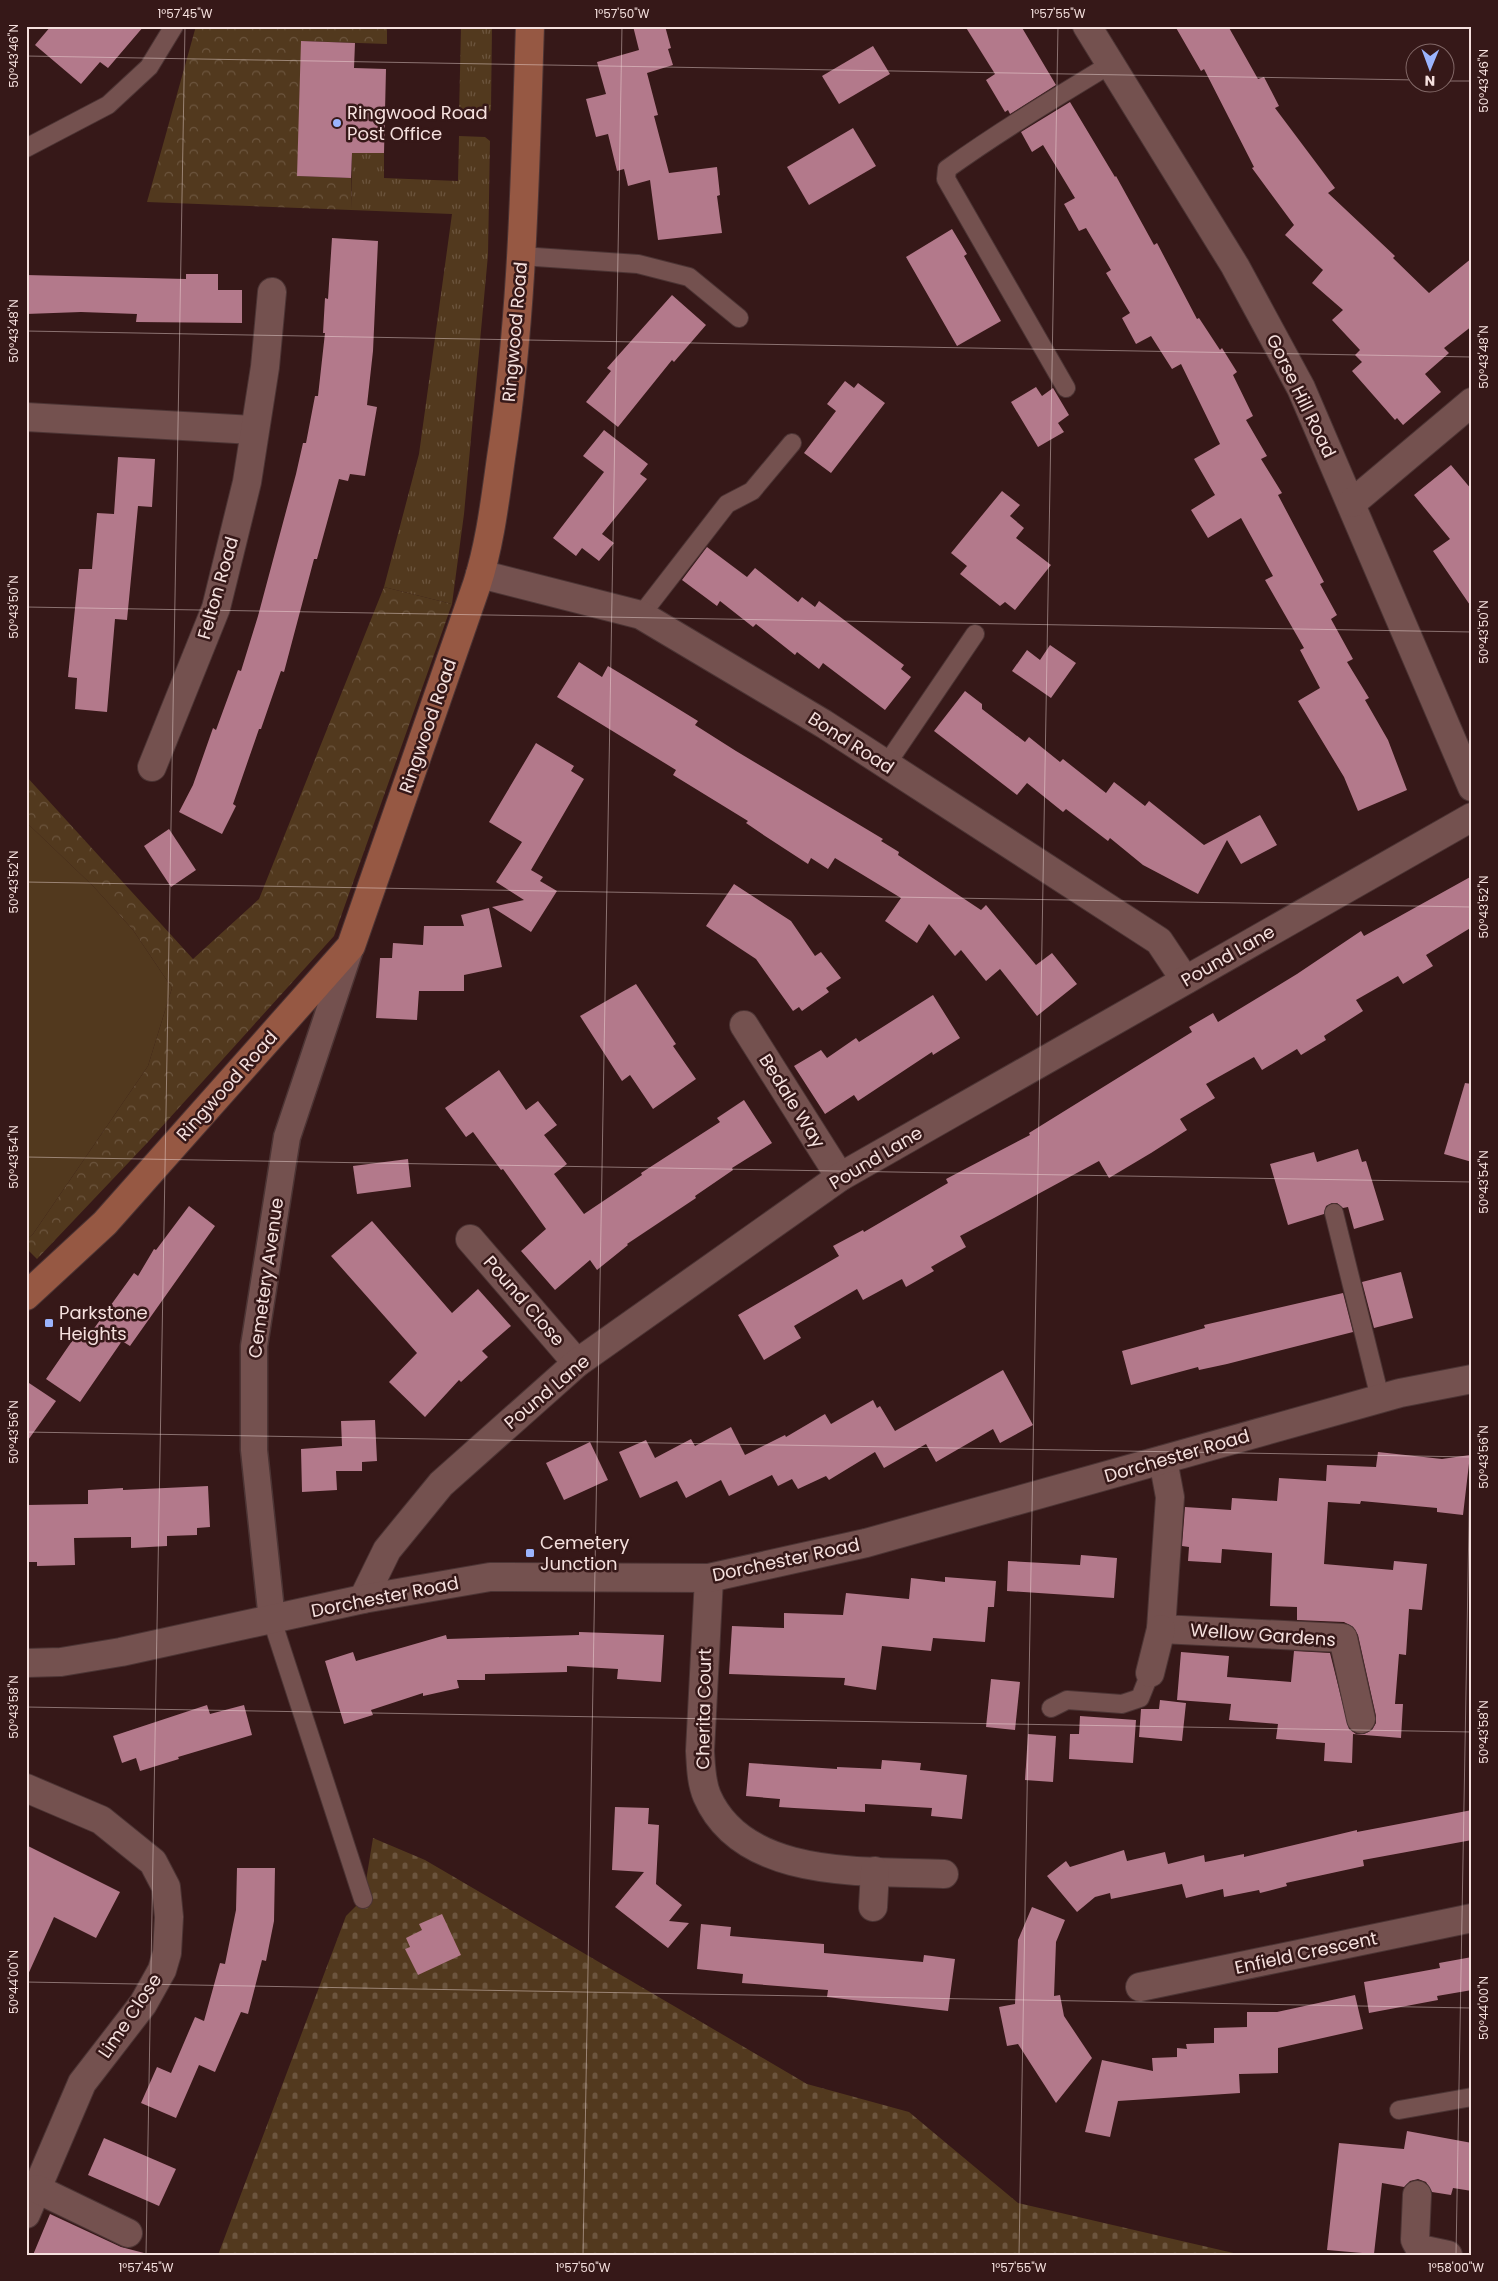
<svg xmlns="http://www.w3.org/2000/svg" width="1498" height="2281" font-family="Poppins,sans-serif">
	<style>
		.grass { fill: url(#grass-tufts) }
		.forest { fill: url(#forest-crowns) }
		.cemetery { fill: url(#cemetery-stones) }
		.green { fill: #52391e }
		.building { fill: #b3798b }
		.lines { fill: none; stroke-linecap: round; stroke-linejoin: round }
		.service-casing { stroke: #4c3434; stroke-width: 20 }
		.pedestrian-casing { stroke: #4c3434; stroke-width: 29 }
		.minor-casing { stroke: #4c3434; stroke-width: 30 }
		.tertiary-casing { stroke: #4c3434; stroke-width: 30 }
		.secondary-casing { stroke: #4c3434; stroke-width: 30 }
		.service { stroke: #74514f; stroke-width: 18 }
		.pedestrian { stroke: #74514f; stroke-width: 26 }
		.minor { stroke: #74514f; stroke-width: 28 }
		.tertiary { stroke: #74514f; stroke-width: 28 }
		.secondary { stroke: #965843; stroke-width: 28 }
		.ticks { fill: none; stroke: #f5e0de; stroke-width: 1; stroke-opacity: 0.45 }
		.poi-dot { fill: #9bb4fd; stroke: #361818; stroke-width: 2 }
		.labels { text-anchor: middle; stroke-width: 5; stroke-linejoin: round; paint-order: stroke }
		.poi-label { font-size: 18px; fill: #f5e0de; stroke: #361818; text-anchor: start }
		.street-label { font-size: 18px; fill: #f5e0de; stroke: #361818 }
		.neatline { fill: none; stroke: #f5e0de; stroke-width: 2 }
		.ticks-label { font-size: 12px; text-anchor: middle; fill: #f5e0de }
	</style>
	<defs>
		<pattern id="grass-tufts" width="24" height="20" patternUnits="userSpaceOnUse" patternTransform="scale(1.25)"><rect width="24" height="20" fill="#52391e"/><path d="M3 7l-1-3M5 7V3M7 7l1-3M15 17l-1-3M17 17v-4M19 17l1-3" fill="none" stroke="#6c553e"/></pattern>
		<pattern id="forest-crowns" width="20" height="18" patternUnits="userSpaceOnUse" patternTransform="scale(1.25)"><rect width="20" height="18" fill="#52391e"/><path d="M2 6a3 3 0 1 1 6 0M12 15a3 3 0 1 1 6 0" fill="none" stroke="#6c553e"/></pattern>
		<pattern id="cemetery-stones" width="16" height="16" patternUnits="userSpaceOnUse" patternTransform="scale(1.25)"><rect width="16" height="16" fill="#52391e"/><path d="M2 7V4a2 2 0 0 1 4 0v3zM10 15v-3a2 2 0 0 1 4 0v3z" fill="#6c553e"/></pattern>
	</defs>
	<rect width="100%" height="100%" fill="#361818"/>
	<!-- grass -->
	<g class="grass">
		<path d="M461,26H492L491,110L485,116L459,117Z"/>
		<path d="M459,136L485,137L490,141L488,255L464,514L452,604L384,587L419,454L452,214L351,210L352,153H384V178L458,181Z"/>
	</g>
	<!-- forest -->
	<g class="forest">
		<path d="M196,26H387V44L302,41L298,176L351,178V210L147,202Z"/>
		<path d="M384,587L452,604L334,936L148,1142L37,1259L26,1248V1240L33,1234L148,1066L172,988L133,930L93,886L26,822V776L193,959L259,899Z"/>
	</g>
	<!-- cemetery -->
	<path class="cemetery" d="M373,1838L425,1860L807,2084L909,2112L1018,2203L1242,2255H218L346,1916L363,1899Z"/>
	<!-- green -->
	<path class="green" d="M26,822L93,886L133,930L172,988L148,1066L33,1234L26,1240Z"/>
	<!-- building -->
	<g class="building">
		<path d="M51,26H144L108,68L100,62L81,84L35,45Z"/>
		<path d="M633,26H665L671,48L668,49L673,65L647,73L658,115L654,116L669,173L717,167L720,195L717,196L722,233L658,240L650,180L628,186L624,169L617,171L608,134L596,137L586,99L606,94L597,62L639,50Z"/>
		<path d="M965,26H1021L1056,85L1010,114L1008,110L1005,112L986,80L995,74Z"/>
		<path d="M1175,26H1228L1258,79L1264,77L1279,106L1275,108L1335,188L1328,193L1395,256L1393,258L1429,293L1472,258V326L1444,348L1449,353L1425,374L1441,392L1403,425L1397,418L1395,420L1352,371L1362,362L1355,355L1360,350L1332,320L1343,310L1312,283L1323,270L1285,235L1294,225L1252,168L1254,167L1204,69L1201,71Z"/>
		<path d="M301,41L355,43L354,68L386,69L384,153H352L351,178L297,176Z"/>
		<path d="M873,46L890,74L839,104L822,76Z"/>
		<path d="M1070,102L1115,177L1116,176L1154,245L1157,243L1197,319L1199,318L1220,350L1222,348L1237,372L1233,375L1253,416L1246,420L1267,456L1261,459L1282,493L1278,495L1324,582L1320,584L1337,615L1331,619L1353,659L1347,662L1369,698L1365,700L1388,740L1407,790L1358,811L1344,777L1298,701L1320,688L1300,650L1304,648L1265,580L1273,576L1241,518L1208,538L1191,510L1215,495L1194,459L1220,444L1181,364L1172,369L1151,336L1136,344L1122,318L1130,313L1106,273L1111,270L1086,228L1079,231L1064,204L1075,198L1043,145L1032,152L1021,132Z"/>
		<path d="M853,128L876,166L809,205L787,167Z"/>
		<path d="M952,229L967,254L964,256L1001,321L957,346L906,257Z"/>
		<path d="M332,238L378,241L373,351L367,405L377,407L365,476L350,474L348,481L339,479L317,559H314L284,672L281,671L261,729H259L233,804L236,806L222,834L179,812L193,785L213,728L216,730L238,670L241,671L258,616L296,474L303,443H306L315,396H318L325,333H323L325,298L328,299Z"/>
		<path d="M186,274H218V290H242V323L136,322L137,314L81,312L26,314V275L186,279Z"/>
		<path d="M672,295L706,325L674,362L672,360L618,427L586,402L611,371L607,368Z"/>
		<path d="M845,381L854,388L858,383L885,403L831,473L804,453L836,411L827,404Z"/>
		<path d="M1036,387L1042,396L1053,388L1069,415L1058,423L1064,432L1038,447L1011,402Z"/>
		<path d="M604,430L648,464L640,474L647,479L602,534L614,543L599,561L582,548L576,556L553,538L604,472L583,456Z"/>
		<path d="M118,457L155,459L152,507L138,506L127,620L115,619L107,712L75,709L77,678L68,677L79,569H92L97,513L114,514Z"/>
		<path d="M1451,465L1472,490V608L1433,551L1450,539L1414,495Z"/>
		<path d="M1002,491L1020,505L1010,516L1024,528L1016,538L1051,565L1015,610L1005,602L1000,606L960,574L967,566L951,553Z"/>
		<path d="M707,547L747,577L755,568L798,602L802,597L815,607L819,601L904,665L901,669L911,677L885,710L823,663L819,669L797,652L795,655L756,624L753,627L720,601L717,606L682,580Z"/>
		<path d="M1050,645L1076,663L1051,698L1012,671L1027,650L1040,660Z"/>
		<path d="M579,662L602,677L608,666L628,678L698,721L695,725L736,751L883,839L881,841L899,852L898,855L981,910L986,905L1036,965L1052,953L1077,984L1037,1016L1000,969L986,981L961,950L955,956L929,924L917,943L885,921L901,898L835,858L828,869L811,858L808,864L765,836L746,823L748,821L673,775L676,770L557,697Z"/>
		<path d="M965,691L982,704V709L1025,742L1029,737L1060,762L1063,759L1106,793L1114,782L1145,806L1149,801L1204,845L1260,815L1277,845L1241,864L1227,840L1198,894L1143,865L1110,838L1108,841L1066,809L1063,812L1027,783L1017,795L934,731Z"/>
		<path d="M536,743L574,766L571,771L584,779L531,870L543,877L540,881L557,891L531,932L492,907L524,900L496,882L522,842L489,822Z"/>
		<path d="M169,829L196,870L171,887L144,846Z"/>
		<path d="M1472,876V927L1426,955L1433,966L1403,984L1398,976L1356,1000L1363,1011L1324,1036L1326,1040L1301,1055L1297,1049L1262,1070L1254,1057L1206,1084L1215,1098L1180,1119L1187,1130L1151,1153L1109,1178L1099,1161L994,1218L960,1236L966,1247L931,1267L934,1271L906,1287L902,1279L863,1300L857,1289L794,1326L801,1338L764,1360L738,1315L839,1256L833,1246L863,1230L864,1232L948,1183L946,1179L1030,1135L1029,1133L1192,1032L1189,1027L1213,1013L1218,1022L1297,974L1361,931L1364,936Z"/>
		<path d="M734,884L791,921L815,956L821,952L841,978L826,988L829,992L802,1011L799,1007L793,1011L756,959L706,926Z"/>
		<path d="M489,908L502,967L464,975V991H419L417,1020L376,1018L380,958H392L393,943L423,945L424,926H464L461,915Z"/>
		<path d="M636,984L676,1044L673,1046L696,1079L653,1109L630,1075L622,1081L580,1016Z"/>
		<path d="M933,995L960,1038L933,1055L932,1052L858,1101L854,1095L825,1114L794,1066L821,1050L827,1058L856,1038L859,1042Z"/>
		<path d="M499,1070L526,1110L538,1101L557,1125L544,1135L567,1164L554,1174L584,1214L642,1175L641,1173L720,1122L717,1118L744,1100L772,1143L732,1168L733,1170L695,1196L696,1198L627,1244L628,1245L597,1270L590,1260L555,1290L521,1251L546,1229L503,1169L501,1170L473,1132L466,1137L445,1108Z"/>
		<path d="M1465,1083L1472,1084V1162L1444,1154Z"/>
		<path d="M1358,1149L1362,1162L1366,1161L1384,1220L1354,1229L1348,1207L1343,1208L1337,1203H1332L1326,1206L1324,1214L1288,1225L1270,1164L1314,1152L1317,1162Z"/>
		<path d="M408,1159L411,1187L357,1194L353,1166Z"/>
		<path d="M189,1206L215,1226L130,1346L122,1341L80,1402L46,1379L81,1328L90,1334L134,1273L138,1276L154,1249L156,1250Z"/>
		<path d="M372,1221L452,1313L478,1289L511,1326L482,1351L488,1357L461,1382L459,1380L425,1417L389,1382L417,1353L331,1256Z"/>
		<path d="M1401,1272L1413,1318L1374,1328L1362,1282Z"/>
		<path d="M1343,1293L1353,1332L1227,1364L1199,1370L1198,1367L1131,1385L1122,1351L1205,1328L1204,1325Z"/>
		<path d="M1003,1370L1033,1425L1000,1443L993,1429L936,1462L926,1444L884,1468L875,1452L829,1480L826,1476L798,1489L792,1479L778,1486L772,1475L729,1496L721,1480L686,1498L677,1481L640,1498L619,1452L646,1440L655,1458L691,1439L695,1446L731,1427L745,1455L785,1435L786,1437L825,1414L831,1424L873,1400L877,1408L880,1406L895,1431Z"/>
		<path d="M26,1381L56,1401L26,1443Z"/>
		<path d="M375,1420L377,1461L362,1462V1471H336L337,1490L302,1492L301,1449L342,1446L341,1421Z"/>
		<path d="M590,1442L608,1480L564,1500L546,1463Z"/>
		<path d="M1378,1452L1442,1459L1470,1455L1463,1515L1437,1512V1508L1361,1501L1360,1504L1328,1502L1324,1564L1393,1570L1394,1561L1427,1564L1422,1610L1409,1609L1406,1655L1399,1654L1395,1704H1403L1401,1738L1353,1734L1352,1763L1324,1761L1325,1743L1276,1739L1278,1724L1229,1720L1231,1704L1177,1700L1181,1652L1229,1656L1227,1677L1291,1682L1294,1651L1330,1653L1349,1729L1356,1734H1364L1372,1730L1376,1723V1716L1358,1635L1353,1627L1344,1622L1297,1620V1607L1270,1606L1272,1553L1222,1549L1221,1563L1188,1561L1189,1547L1182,1546L1185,1507L1231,1510L1232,1498L1277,1501L1279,1478L1326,1481L1327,1465L1376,1467Z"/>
		<path d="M208,1486L210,1527L197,1528V1535L167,1536V1546L131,1548V1537L74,1538L75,1565L37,1566V1562H26V1505L88,1504V1490L123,1488V1490Z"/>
		<path d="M1081,1555L1117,1558L1114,1598L1007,1591L1008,1561L1080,1565Z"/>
		<path d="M945,1577L996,1581L994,1607H988L985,1642L933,1638L931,1651L882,1646L876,1690L844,1685L845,1678L729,1674L732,1626L784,1628V1613L843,1615L846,1593L909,1599L911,1578L945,1582Z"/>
		<path d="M579,1632L664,1635L661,1682L617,1679L618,1669L567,1666V1672L485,1674V1680H457L459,1688L423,1696V1693L371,1710L373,1715L344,1724L325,1661L353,1652L356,1661L446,1635L447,1639L579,1635Z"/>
		<path d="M991,1679L1020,1682L1015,1730L986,1727Z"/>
		<path d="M1160,1700L1186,1703L1182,1741L1139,1737L1141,1709H1159Z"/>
		<path d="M207,1705L210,1714L244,1705L252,1735L178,1757L179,1759L140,1771L136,1758L122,1763L113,1736Z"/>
		<path d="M1080,1716L1136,1720L1133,1763L1069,1759L1070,1734H1079Z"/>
		<path d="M1028,1734L1056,1736L1053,1782L1025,1780Z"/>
		<path d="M882,1760L921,1763L920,1770L967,1775L962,1819L931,1816L932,1808L865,1804V1812L794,1808L779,1807L780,1799L746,1796L749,1763L837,1769V1767L881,1769Z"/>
		<path d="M615,1807L649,1808L648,1824L659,1825L656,1884L682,1905L669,1921L689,1923L668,1948L615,1907L644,1872L612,1870Z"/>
		<path d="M1472,1810V1840L1363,1860L1364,1866L1286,1883L1287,1886L1260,1893L1259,1890L1224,1897L1223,1889L1186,1898L1182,1884L1111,1899L1110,1893L1095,1897L1077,1912L1047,1876L1066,1861L1070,1867L1124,1850L1127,1861L1165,1852L1168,1864L1204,1855L1205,1862L1244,1854V1857L1357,1830V1832Z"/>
		<path d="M26,1845L120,1892L96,1938L54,1917L26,1979Z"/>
		<path d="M237,1868H275L274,1921L266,1961L262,1960L248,2014L241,2012L215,2072L199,2065L176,2118L141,2103L157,2067L171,2073L195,2017L204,2021L220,1963L225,1964L236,1910Z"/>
		<path d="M1032,1907L1065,1920L1056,1942L1054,1996L1060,1995L1064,2016L1092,2058L1056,2103L1018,2044L1007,2046L999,2007L1015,2004L1018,1940Z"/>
		<path d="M442,1914L461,1955L418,1975L405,1949L410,1947L406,1938L422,1930L419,1924Z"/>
		<path d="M701,1924L731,1927L730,1936L824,1944V1953L923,1962L924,1955L955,1959L948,2011L827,1997L828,1990L742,1983L743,1974L697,1969Z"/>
		<path d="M1472,1957V1990L1437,1996L1438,2000L1369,2013L1364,1982L1440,1968L1439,1963Z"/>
		<path d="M1355,1995L1363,2029L1278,2048V2073L1239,2074L1240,2093L1118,2101L1110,2137L1085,2132L1102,2060L1153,2071L1152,2058L1177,2057V2048L1187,2049L1186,2044L1214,2043V2028L1247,2027V2012H1277Z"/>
		<path d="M1407,2131L1472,2143V2191L1453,2188L1451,2195L1432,2192L1426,2182L1418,2179L1410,2181L1404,2187L1382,2183L1374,2254L1327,2250L1339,2143L1404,2149Z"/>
		<path d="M104,2138L176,2169L159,2206L88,2175Z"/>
		<path d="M50,2214L121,2247L144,2253L143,2255H33Z"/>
	</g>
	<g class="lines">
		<!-- service casing -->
		<g class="service-casing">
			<g id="service">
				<path d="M26,148L108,105L149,67L174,26"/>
				<path d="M521,256L638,264L689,277L739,318"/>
				<path d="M1066,388L946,179L947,169C1000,131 1055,98 1111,64"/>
				<path d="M641,615L727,504L752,491L792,443"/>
				<path d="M886,765L975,634"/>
				<path d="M1334,1213L1380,1398"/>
				<path d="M272,1620L363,1899"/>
				<path d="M1051,1708L1067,1700L1122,1704L1140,1698L1150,1673"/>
				<path d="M1399,2110L1472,2097"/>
			</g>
		</g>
		<!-- pedestrian casing -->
		<g class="pedestrian-casing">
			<path id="pedestrian" d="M272,1620L254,1450V1346L287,1137L351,946"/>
		</g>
		<!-- minor casing -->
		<g class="minor-casing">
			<g id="minor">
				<path d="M1087,26L1235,266L1301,388L1472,787"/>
				<path d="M26,417L253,430"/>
				<path d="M1352,503L1472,402"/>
				<path d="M480,574L641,615L824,724L1159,941L1185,980"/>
				<path d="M152,767L216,608L247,482L265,367L272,292"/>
				<path d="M744,1025L840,1177"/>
				<path d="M470,1239L577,1363"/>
				<path d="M1163,1460L1170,1497L1161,1629L1343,1638L1361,1719"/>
				<path d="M709,1578L700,1751C701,1766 701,1782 707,1796C744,1881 868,1870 944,1874"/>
				<path d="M363,1599L387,1550L441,1484L577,1363L840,1177L1472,817"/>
				<path d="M1150,1673L1161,1629"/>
				<path d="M26,1788L101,1820L153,1862L166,1887L169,1917L167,1953L162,1970L143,2004L82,2083L26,2214"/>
				<path d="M873,1907L875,1871"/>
				<path d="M1140,1987L1472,1918"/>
				<path d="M37,2189L128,2233"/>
				<path d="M1417,2195L1415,2240L1420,2249L1448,2255"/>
			</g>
		</g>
		<!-- tertiary casing -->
		<g class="tertiary-casing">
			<path id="tertiary" d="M26,1663L61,1662L121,1652L363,1599L490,1577L709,1578L866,1543L1400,1393L1472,1379"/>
		</g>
		<!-- secondary casing -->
		<g class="secondary-casing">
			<path id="secondary" d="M26,1296L105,1223L351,946L477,584C490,544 495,500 501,458C523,315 525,170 530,26"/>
		</g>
		<!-- service -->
		<use href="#service" class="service"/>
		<!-- pedestrian -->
		<use href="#pedestrian" class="pedestrian"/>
		<!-- minor -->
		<use href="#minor" class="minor"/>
		<!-- tertiary -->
		<use href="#tertiary" class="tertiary"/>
		<!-- secondary -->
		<use href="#secondary" class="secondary"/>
	</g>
	<!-- ticks -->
	<path class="ticks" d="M26,56L1416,80M1446,81H1472M26,331L1472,357M26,607L1472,632M26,882L1472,907M26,1157L1472,1182M26,1432L1472,1457M26,1707L1472,1732M26,1982L1472,2008M146,2255L185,26M583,2255L622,26M1019,2255L1058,26M1456,2255L1472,1352"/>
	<!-- markers -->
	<g class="poi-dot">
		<circle cx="337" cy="123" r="5"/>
		<rect x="44" y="1318" width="10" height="10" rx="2.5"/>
		<rect x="525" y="1548" width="10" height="10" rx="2.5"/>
	</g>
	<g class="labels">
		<!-- poi labels -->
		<g class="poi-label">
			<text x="347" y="119">Ringwood Road<tspan x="347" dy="21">Post Office</tspan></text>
			<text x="59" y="1319">Parkstone<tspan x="59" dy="21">Heights</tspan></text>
			<text x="540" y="1549">Cemetery<tspan x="540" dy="21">Junction</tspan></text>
		</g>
		<!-- street labels -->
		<g class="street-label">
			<text transform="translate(515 332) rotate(-85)" y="6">Ringwood Road</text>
			<text transform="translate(1301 396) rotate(64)" y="6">Gorse Hill Road</text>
			<text transform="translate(218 588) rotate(-74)" y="6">Felton Road</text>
			<text transform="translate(428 726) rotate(-71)" y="6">Ringwood Road</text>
			<text transform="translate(851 743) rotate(33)" y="6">Bond Road</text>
			<text transform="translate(1228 956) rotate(-30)" y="6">Pound Lane</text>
			<text transform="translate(227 1086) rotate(-48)" y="6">Ringwood Road</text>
			<text transform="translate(792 1101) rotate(58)" y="6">Bedale Way</text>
			<text transform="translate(876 1158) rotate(-31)" y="6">Pound Lane</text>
			<text transform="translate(266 1278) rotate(-82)" y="6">Cemetery Avenue</text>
			<text transform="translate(524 1301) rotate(49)" y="6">Pound Close</text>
			<text transform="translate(547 1392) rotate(-40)" y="6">Pound Lane</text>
			<text transform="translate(1177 1456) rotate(-16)" y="6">Dorchester Road</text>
			<text transform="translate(786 1560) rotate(-12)" y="6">Dorchester Road</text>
			<text transform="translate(385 1597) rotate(-11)" y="6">Dorchester Road</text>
			<text transform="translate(1263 1635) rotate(4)" y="6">Wellow Gardens</text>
			<text transform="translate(704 1709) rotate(-89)" y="6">Cherita Court</text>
			<text transform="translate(1306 1953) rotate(-12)" y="6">Enfield Crescent</text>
			<text transform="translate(130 2016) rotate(-56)" y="6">Lime Close</text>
		</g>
	</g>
	<!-- border -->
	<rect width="1498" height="2281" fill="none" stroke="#361818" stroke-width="55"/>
	<!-- north arrow -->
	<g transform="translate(1430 68) rotate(181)"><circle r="24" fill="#361818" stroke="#826867"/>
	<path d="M0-4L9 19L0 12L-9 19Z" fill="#9bb4fd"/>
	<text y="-8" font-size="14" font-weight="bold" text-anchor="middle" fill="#f5e0de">N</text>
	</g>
	<rect x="28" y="28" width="1442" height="2226" class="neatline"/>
	<g class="ticks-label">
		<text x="185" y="18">1°57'45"W</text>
		<text x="622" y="18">1°57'50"W</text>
		<text x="1058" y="18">1°57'55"W</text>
		<text transform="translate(14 56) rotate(-90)" y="4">50°43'46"N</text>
		<text transform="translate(1484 81) rotate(-90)" y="4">50°43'46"N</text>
		<text transform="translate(14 331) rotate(-90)" y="4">50°43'48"N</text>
		<text transform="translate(1484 357) rotate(-90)" y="4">50°43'48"N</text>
		<text transform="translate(14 607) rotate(-90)" y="4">50°43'50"N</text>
		<text transform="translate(1484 632) rotate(-90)" y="4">50°43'50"N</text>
		<text transform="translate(14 882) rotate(-90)" y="4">50°43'52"N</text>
		<text transform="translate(1484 907) rotate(-90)" y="4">50°43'52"N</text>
		<text transform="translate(14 1157) rotate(-90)" y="4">50°43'54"N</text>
		<text transform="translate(1484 1182) rotate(-90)" y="4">50°43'54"N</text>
		<text transform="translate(14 1432) rotate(-90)" y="4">50°43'56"N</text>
		<text transform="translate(1484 1457) rotate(-90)" y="4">50°43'56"N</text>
		<text transform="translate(14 1707) rotate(-90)" y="4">50°43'58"N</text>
		<text transform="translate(1484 1732) rotate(-90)" y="4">50°43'58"N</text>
		<text transform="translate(14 1982) rotate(-90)" y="4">50°44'00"N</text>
		<text transform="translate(1484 2008) rotate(-90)" y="4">50°44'00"N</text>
		<text x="146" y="2272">1°57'45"W</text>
		<text x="583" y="2272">1°57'50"W</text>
		<text x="1019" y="2272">1°57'55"W</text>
		<text x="1456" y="2272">1°58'00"W</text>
	</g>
</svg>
